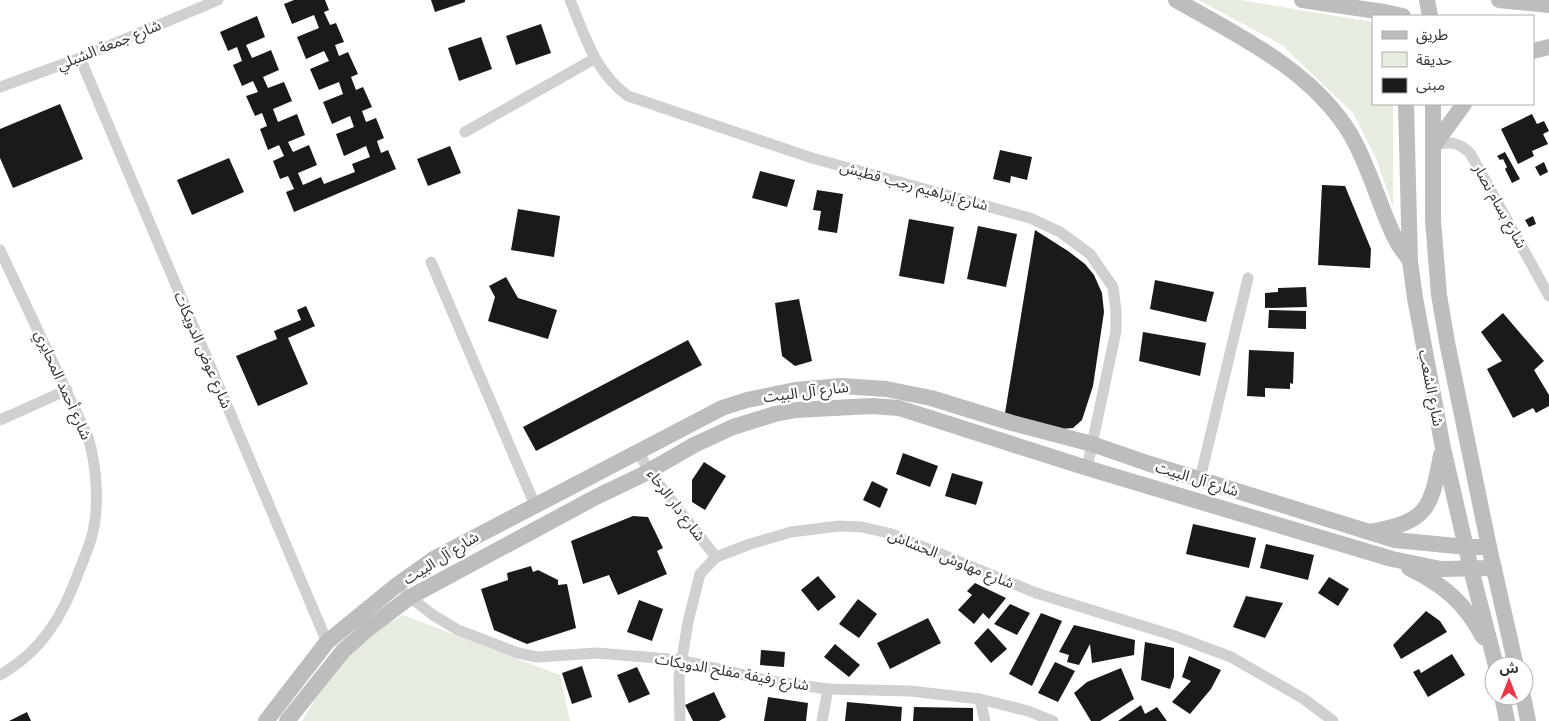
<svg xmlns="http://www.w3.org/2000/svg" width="1549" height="721" font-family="'PT Sans','Noto Sans Arabic',sans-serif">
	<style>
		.green { fill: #e6ecdf }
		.building { fill: #1a1a1a }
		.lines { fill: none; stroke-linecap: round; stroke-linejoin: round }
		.street { stroke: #d0d0d0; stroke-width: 11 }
		.secondary { stroke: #bdbdbd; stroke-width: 16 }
		.labels { text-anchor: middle; stroke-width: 5; stroke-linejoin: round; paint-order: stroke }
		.street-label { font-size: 15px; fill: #333; stroke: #fff }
	</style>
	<rect width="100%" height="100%" fill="#fff"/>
	<!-- green -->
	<g class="green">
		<path d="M1199,0H1240L1373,22V104H1393V207L1376,158L1353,113L1282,45Z"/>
		<path d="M403,615L560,675L570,721H302L348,646Z"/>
	</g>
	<!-- building -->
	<g class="building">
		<path d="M294,0H325L329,10L324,12L330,25L336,23L344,42L335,45L339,56L348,52L358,74L351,77L356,90L363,87L372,107L362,111L366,122L376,118L384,138L377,141L381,153L388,150L396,169L294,212L286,192L294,189L288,176L280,179L273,161L284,156L279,145L268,150L260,129L267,126L262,113L255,116L246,96L258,92L253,81L242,86L233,65L242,61L237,47L228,51L220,32L257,16L265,37L246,45L252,58L271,50L279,70L263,77L268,88L284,82L292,101L273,109L278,122L297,114L305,135L288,142L293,152L309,145L317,165L298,173L303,185L321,177L324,184L355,172L352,164L370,157L366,146L344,156L336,134L354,127L350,116L332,124L323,102L343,94L339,82L319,90L310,69L329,61L324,51L306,59L297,37L319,28L314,15L292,24L284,4Z"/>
		<path d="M431,0H465V2L435,12Z"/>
		<path d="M541,24L551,53L516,65L506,36Z"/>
		<path d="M481,37L492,69L459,81L448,48Z"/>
		<path d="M60,104L83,159L13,188L0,158V129Z"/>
		<path d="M1532,114L1537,124L1544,121L1549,131L1543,134L1548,144L1532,151L1534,156L1518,164L1501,129Z"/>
		<path d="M450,146L461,173L428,186L417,159Z"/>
		<path d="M1000,150L1032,157L1027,180L1011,176L1010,183L993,179Z"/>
		<path d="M1505,152L1520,179L1512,183L1505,169L1507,167L1503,159L1500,160L1497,156Z"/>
		<path d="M229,158L244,192L192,215L177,180Z"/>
		<path d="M1544,162L1548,172L1540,176L1535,167Z"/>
		<path d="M760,171L795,180L787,207L752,198Z"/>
		<path d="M1322,185L1345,186L1371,249L1370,268L1318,265Z"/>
		<path d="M817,190L843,194L837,233L818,230L821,211L813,210Z"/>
		<path d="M518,209L560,216L554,257L511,250Z"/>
		<path d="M1533,216L1536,224L1529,227L1525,220Z"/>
		<path d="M909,219L954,227L944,284L899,276Z"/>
		<path d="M978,226L1017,234L1006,287L967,279Z"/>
		<path d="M1035,230L1068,251L1085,264L1094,275L1102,293L1104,312L1093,386L1082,420L1073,428L1061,429L1005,413Z"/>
		<path d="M506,277L518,298L557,310L548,339L488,321L495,297L489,286Z"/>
		<path d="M1155,280L1214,292L1206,322L1150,309Z"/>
		<path d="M1306,287L1307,307L1265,308V293L1278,292V288Z"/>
		<path d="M799,299L812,361L795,366L782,356L775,303Z"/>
		<path d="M306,306L315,326L288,338L308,384L258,406L236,356L277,339L274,331L301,320L297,310Z"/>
		<path d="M1269,310L1306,311V329L1268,328Z"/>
		<path d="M1503,313L1544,361L1534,370L1549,395V406L1536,413L1533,408L1513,418L1487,369L1502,361L1481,332Z"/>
		<path d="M1143,332L1206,343L1200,376L1139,361Z"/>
		<path d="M688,340L702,365L536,451L523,427Z"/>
		<path d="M1249,350L1294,352L1293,384L1290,383V389L1265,388V397L1247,396Z"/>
		<path d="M903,453L938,466L930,487L896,474Z"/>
		<path d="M704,462L726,476L705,510L692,502V480Z"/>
		<path d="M952,473L983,482L976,505L945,496Z"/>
		<path d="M872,481L888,489L880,508L863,500Z"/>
		<path d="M633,516L648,517L663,548L657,551L667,574L618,595L609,575L583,584L571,541Z"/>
		<path d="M1193,524L1256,538L1249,568L1186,554Z"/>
		<path d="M1266,544L1314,555L1308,580L1260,568Z"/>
		<path d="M531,566L533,572L538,570L558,580V585L567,584L576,628L527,644L494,630L481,589L508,580L507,573Z"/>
		<path d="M818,576L836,597L818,611L801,590Z"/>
		<path d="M1329,577L1349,589L1338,606L1318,593Z"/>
		<path d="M975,583L1006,598L989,619L983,613L974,624L958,610L972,595L967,591Z"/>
		<path d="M1246,596L1283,603L1265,638L1233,627Z"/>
		<path d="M858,599L877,614L859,638L839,624Z"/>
		<path d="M639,600L663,609L652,641L627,632Z"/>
		<path d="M1010,604L1030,613L1017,635L994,624Z"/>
		<path d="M1426,611L1440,621L1447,632L1401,659L1393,645Z"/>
		<path d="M1041,613L1062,621L1032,686L1009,674Z"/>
		<path d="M928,618L941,643L890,669L877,643Z"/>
		<path d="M1074,625L1135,640L1134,655L1092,663L1090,644L1079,665L1067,662L1069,655L1059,652Z"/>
		<path d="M988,628L1007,649L991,663L974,643Z"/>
		<path d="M1145,642L1174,648V677L1170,689L1141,680Z"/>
		<path d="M835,644L860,665L849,677L824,657Z"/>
		<path d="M761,650L785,652L784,667L760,665Z"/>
		<path d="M1452,654L1465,675L1428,697L1413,672L1419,669L1421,673Z"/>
		<path d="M1189,656L1221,670L1211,689L1190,714L1172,702L1191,681L1182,677Z"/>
		<path d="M1055,662L1075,671L1058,702L1038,693Z"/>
		<path d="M582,666L592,697L572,704L562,673Z"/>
		<path d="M637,667L650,694L629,703L617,675Z"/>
		<path d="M1121,668L1134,699L1100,721H1091L1074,693L1087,682Z"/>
		<path d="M714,692L726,717L719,721H693L685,705Z"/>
		<path d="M768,697L808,703L806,721H764Z"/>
		<path d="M847,702L902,707L901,721H845Z"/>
		<path d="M1141,705L1145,714L1157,707L1167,721H1118Z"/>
		<path d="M914,707L973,708V721H913Z"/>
		<path d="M27,712L31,721H9Z"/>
	</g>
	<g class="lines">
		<!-- street -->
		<g class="street">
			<path d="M570,0C585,36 595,72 628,96L812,158L1030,218L1060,232L1090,254L1113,287L1116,311V331L1087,468"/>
			<path d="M80,58L327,642"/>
			<path d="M0,87L80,58L218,0"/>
			<path d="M465,132L594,59"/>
			<path d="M1434,145C1450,141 1458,142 1470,153L1549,296"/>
			<path d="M0,250L88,437C97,467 100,509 91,539C88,550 83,561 79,571C63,616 42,651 0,675"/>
			<path d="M431,262L535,505"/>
			<path d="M0,420L67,390"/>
			<path d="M638,451L649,471L675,505L716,557"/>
			<path d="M1200,479L1248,278"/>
			<path d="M406,594L433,615L458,630L518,653L537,657L597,653L681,660L770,681L828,689L910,691L980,699L1028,711L1053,721"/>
			<path d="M980,699L985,721"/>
			<path d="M680,721L679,677L688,622L700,574L716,557L750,544L791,532L839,526L862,527L892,534L1036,593L1172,635L1231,657L1304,699L1333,721"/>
			<path d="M822,721L828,689"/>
		</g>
		<!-- secondary -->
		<g class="secondary">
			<path d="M1176,0C1239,36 1312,70 1351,135C1370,168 1379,206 1396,240C1399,247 1406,254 1410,261"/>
			<path d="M1302,0L1384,12L1403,16"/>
			<path d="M1427,0L1430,16"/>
			<path d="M1499,0L1549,5"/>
			<path d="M1533,51L1549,47"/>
			<path d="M1406,104L1410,261L1415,298L1443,448L1471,569L1496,666"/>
			<path d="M1433,104V220L1439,295L1447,342L1489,547L1516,666"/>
			<path d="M1434,145L1464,104"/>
			<path d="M1369,532C1427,522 1431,510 1441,455"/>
			<path d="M1409,568C1444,585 1465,603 1483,637"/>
			<path d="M1502,696L1507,721"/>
			<path d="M1523,696L1528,721"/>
			<path d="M266,721L327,642L397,585L435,558L722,408L747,400L795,390L842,386L886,389L931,398L1012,423L1092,444L1147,463L1395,540L1466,547H1489"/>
			<path d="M287,721L343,651L369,628L410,597L596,497L642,475L694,445L733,427L775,414L796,410L872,406L899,408L1087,468L1392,559L1441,569L1494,568"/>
		</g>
	</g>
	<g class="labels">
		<!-- street labels -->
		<g class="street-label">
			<text transform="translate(109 45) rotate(-22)" y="5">شارع جمعة الشبلي</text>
			<text transform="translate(914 186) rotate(15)" y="5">شارع إبراهيم رجب قطيش</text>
			<text transform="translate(1500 206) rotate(61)" y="5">شارع بسام نصار</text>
			<text transform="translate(203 350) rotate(67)" y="5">شارع عوض الدويكات</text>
			<text transform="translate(63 385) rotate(66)" y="5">شارع أحمد المحايري</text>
			<text transform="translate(1431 388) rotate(79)" y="5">شارع الشعب</text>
			<text transform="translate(806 392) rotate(-7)" y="5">شارع آل البيت</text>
			<text transform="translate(1197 479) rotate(17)" y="5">شارع آل البيت</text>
			<text transform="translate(676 505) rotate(53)" y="5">شارع دار الرخاء</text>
			<text transform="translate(441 558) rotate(-32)" y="5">شارع آل البيت</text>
			<text transform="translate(951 559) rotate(22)" y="5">شارع مهاوش الحشاش</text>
			<text transform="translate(732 672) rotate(10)" y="5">شارع رفيفة مفلح الدويكات</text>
		</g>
	</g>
	<!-- legend -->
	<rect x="1372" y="15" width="162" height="90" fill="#ffffff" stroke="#adadad"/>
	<rect x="1382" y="31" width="25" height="8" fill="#bdbdbd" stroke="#adadad"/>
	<text x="1416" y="40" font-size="15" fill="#333333">طريق</text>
	<rect x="1382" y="52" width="25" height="15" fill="#e6ecdf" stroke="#adadad"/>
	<text x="1416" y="65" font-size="15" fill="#333333">حديقة</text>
	<rect x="1382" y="78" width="25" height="15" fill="#1a1a1a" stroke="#adadad"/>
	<text x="1416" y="90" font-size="15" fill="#333333">مبنى</text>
	<!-- north arrow -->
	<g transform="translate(1509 681)"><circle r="24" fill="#ffffff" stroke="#adadad"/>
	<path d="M0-4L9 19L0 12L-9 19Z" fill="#e63946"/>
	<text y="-8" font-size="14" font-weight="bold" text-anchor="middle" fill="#333333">ش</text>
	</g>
</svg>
